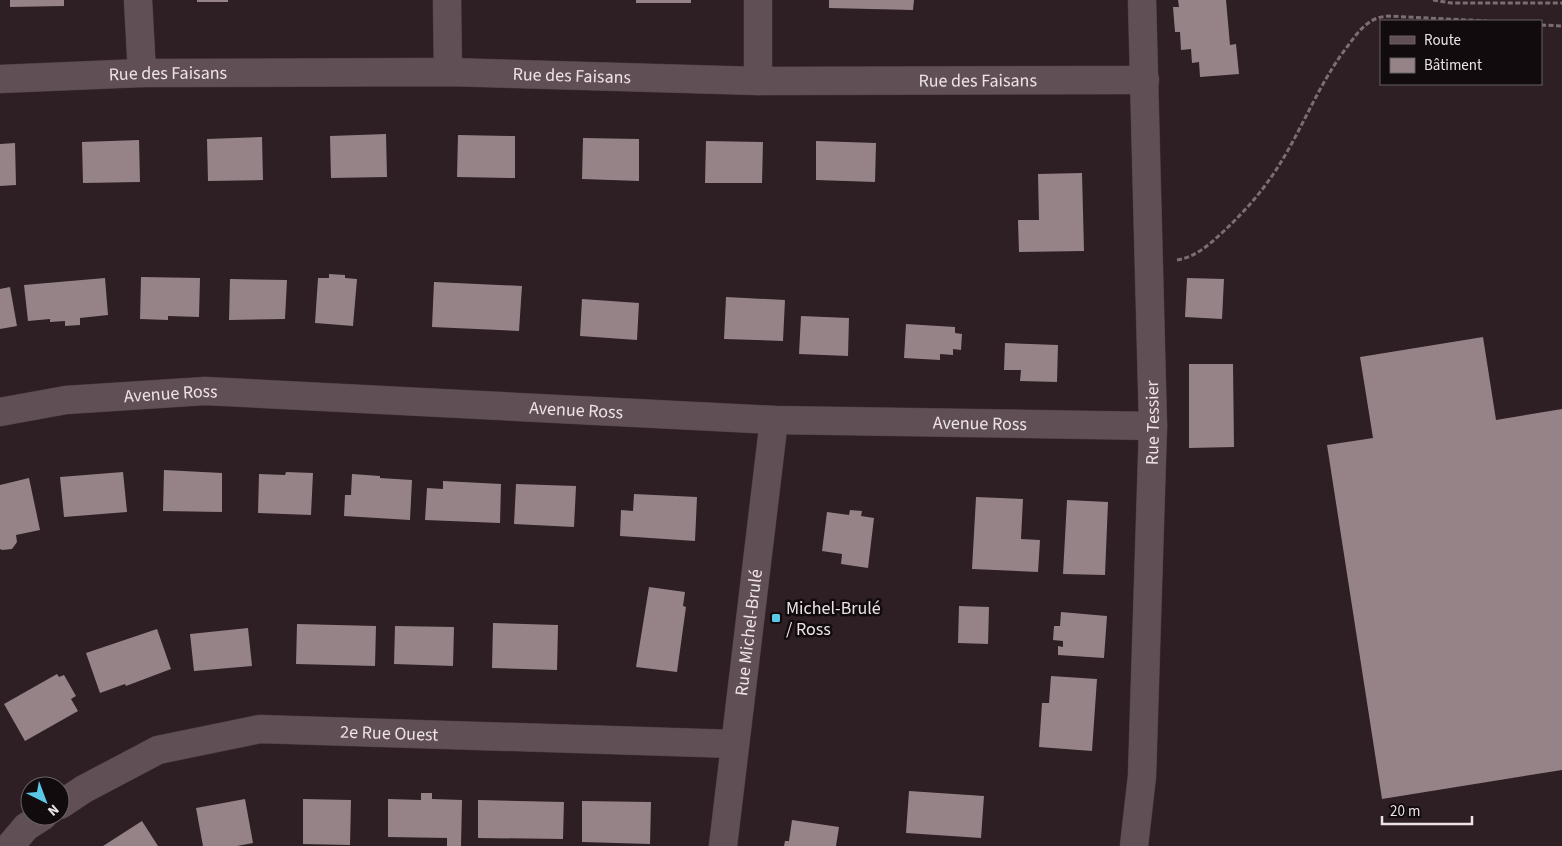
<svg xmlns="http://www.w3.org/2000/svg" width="1562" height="846" font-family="'Source Sans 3',sans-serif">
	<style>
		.building { fill: #958388 }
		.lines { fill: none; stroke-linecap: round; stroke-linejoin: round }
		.minor-casing { stroke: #493d41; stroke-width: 29 }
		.path { stroke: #7b6e72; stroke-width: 3; stroke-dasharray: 5 2.5; stroke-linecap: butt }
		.minor { stroke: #605055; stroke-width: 28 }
		.poi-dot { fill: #5ac8e6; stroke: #110b0d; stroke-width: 2 }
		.labels { text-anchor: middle; stroke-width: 5; stroke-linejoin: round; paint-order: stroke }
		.street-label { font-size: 18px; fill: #ede3e6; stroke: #110b0d }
		.poi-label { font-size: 18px; fill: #ede3e6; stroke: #110b0d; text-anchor: start }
	</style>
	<rect width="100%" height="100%" fill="#2d1f23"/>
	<!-- building -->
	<g class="building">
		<path d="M10,0H64V6L10,7Z"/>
		<rect x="197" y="0" width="31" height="2"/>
		<rect x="636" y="0" width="55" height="3"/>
		<path d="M829,0H914L913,10L829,8Z"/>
		<path d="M1178,0H1226L1230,45L1236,44L1239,74L1200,77L1199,62L1192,63L1191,49L1181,50L1180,32H1175L1173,7H1179Z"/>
		<path d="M386,134L387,177L331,178L330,136Z"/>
		<path d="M458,135L515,136V178L457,177Z"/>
		<path d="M262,137L263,180L208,181L207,139Z"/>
		<path d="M583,138L639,139V181L582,179Z"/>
		<path d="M139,140L140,182L83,183L82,142Z"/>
		<path d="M706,141L763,142L762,183H705Z"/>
		<path d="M816,141L876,143L875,182L816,180Z"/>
		<path d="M15,143L16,185L0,186V144Z"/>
		<path d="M1082,173L1084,251L1019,252L1018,220H1039L1038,174Z"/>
		<path d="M329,274L345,275V278L357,279L353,326L315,323L318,278H329Z"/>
		<path d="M141,277L200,278L199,317L168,316V320L140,319Z"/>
		<path d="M105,278L108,315L80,318V325L65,326V321L50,322V319L28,321L24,285Z"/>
		<path d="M1187,278L1224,279L1222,319L1185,317Z"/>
		<path d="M230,279L287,280L285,319L229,320Z"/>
		<path d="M434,282L522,286L519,331L432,327Z"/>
		<path d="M10,287L17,326L0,329V289Z"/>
		<path d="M726,297L785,300L783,341L724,339Z"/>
		<path d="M582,299L639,303L637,340L580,336Z"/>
		<path d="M801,316L849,318L848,356L799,354Z"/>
		<path d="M906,324L955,327V333L962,334L961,350L953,349V355L940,354V360L904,358Z"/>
		<path d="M1483,337L1496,420L1562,409V770L1382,799L1327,445L1373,438L1360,357Z"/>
		<path d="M1005,343L1058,345L1057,382L1020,381L1021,370H1004Z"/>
		<path d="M1189,364H1233L1234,447L1189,448Z"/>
		<path d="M164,470L222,473V512L163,511Z"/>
		<path d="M123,472L127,512L64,517L60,477Z"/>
		<path d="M286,472L313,473L311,515L258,513L259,474L285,475Z"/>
		<path d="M352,474L380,476V478L412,480L410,520L344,516L345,495H351Z"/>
		<path d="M29,478L40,530L16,535L17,542L12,549L2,550L0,549V485Z"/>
		<path d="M443,481L501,484L500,523L425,520L427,488L443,489Z"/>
		<path d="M516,484L576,486L574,527L514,524Z"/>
		<path d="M634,494L697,497L695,541L620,536L621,510L633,511Z"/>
		<path d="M976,497L1023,499L1021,539L1040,540L1038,572L972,569Z"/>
		<path d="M1067,500L1108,502L1105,575L1063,574Z"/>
		<path d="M850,510L862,511L861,516L874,518L868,568L841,564L842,554L822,551L827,512L849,515Z"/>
		<path d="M649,587L685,592L683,606L686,607L677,672L636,667Z"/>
		<path d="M959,606L989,607L988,644L958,643Z"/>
		<path d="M1061,612L1107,616L1104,658L1058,655V646L1063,647V641L1053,640L1054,626H1060Z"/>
		<path d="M493,623L558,625L557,670L492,668Z"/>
		<path d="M297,624L376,626L375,666L296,664Z"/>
		<path d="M395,626L454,627L453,666L394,664Z"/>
		<path d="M248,628L252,666L194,671L190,634Z"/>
		<path d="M157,629L171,669L126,686L125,684L100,693L86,653Z"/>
		<path d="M57,674L59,677L64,675L76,696L71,699L78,711L25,741L4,704Z"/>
		<path d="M1051,676L1097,679L1092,751L1039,747L1042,703H1049Z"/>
		<path d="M909,791L984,796L981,838L906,833Z"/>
		<path d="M421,793H432V799L462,800L461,846H447V838L388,837V799L421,800Z"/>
		<path d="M245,799L253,843L237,846H203L196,808Z"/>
		<path d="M303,799L351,800L350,845L303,844Z"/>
		<path d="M478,800L564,802L563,839L478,838Z"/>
		<path d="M582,801L651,802L650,844L582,842Z"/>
		<path d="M792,820L839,827L836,846H784L785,841H789Z"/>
		<path d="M142,821L158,846H103Z"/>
	</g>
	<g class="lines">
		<!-- minor casing -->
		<g class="minor-casing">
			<g id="minor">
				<path d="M138,0L142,73"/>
				<path d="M447,0L448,72"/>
				<path d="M758,0V81"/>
				<path id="s1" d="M0,79L142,73L448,72L758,81L1145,80"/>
				<path id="s2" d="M0,412L66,400L205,391L774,420L1153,426"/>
				<path id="s3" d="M60,805L84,789L158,750L260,729L735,744"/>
				<path d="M10,846L26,827L43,816"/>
				<path id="s4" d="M723,846L774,420"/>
				<path id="s5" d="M1134,846L1142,776L1153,426L1142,0"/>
			</g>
		</g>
		<!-- path -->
		<g class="path">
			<path d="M1433,0L1451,3H1562"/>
			<path d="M1541,25L1562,26"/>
			<path d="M1177,260C1196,257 1210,244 1225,230C1243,213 1260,194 1274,173C1301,133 1317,86 1347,47C1353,39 1359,30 1367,24C1373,19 1379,17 1388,16L1487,21"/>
		</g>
		<!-- minor -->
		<use href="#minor" class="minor"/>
	</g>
	<!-- markers -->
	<rect class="poi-dot" x="771" y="613" width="10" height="10" rx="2.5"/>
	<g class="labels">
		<!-- street labels -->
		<g class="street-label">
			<text dy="6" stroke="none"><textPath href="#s1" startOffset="168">Rue des Faisans</textPath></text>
			<text dy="6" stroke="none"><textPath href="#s1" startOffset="572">Rue des Faisans</textPath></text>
			<text dy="6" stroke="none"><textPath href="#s1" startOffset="978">Rue des Faisans</textPath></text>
			<text dy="6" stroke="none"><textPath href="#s2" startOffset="172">Avenue Ross</textPath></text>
			<text dy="6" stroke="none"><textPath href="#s2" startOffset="578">Avenue Ross</textPath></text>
			<text dy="6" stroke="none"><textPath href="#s2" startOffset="982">Avenue Ross</textPath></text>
			<text dy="6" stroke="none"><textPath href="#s5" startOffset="424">Rue Tessier</textPath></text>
			<text dy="6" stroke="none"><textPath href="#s4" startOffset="215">Rue Michel-Brulé</textPath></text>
			<text dy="6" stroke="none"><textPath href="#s3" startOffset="346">2e Rue Ouest</textPath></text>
		</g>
		<!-- poi labels -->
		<g class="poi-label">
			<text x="786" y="614">Michel-Brulé<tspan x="786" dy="21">/ Ross</tspan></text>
		</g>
	</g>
	<!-- legend -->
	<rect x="1380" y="20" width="162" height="65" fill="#110b0d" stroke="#696164"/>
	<rect x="1390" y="36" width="25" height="8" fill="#605055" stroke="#696164"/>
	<text x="1424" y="45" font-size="15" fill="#ede3e6">Route</text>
	<rect x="1390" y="58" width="25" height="15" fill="#958388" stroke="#696164"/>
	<text x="1424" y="70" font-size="15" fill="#ede3e6">Bâtiment</text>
	<!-- north arrow -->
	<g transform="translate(45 801) rotate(138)"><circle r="24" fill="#110b0d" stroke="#696164"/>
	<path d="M0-4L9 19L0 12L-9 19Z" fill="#5ac8e6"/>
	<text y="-8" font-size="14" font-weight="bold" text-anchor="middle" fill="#ede3e6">N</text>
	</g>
	<!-- scale -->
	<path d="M1382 816v8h90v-8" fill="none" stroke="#ede3e6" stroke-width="2.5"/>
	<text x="1390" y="816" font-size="15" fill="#ede3e6" stroke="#110b0d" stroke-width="4" paint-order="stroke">20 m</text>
</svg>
